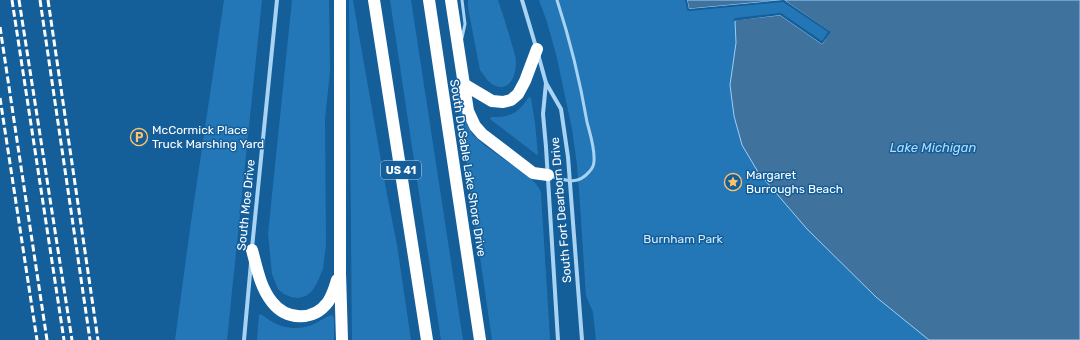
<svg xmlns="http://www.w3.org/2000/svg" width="1080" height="340" font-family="Rubik,sans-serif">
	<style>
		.green { fill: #2477b7 }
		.water { fill: #3f739e; stroke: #9bcff6 }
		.pier { fill: #145e9a }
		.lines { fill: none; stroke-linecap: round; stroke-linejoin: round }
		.service { stroke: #a9d3f3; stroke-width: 3 }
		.minor { stroke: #a9d3f3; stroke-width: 4 }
		.motorway { stroke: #fff; stroke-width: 12 }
		.rail { stroke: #fff; stroke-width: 3; stroke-dasharray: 7 3; stroke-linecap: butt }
		.labels { text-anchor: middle; stroke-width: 3; stroke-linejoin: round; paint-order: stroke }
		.shield { fill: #145e9a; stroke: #b8cfe1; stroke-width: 1 }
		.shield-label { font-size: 11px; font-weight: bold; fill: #fff }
		.poi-label { font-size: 12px; fill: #fff; stroke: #145e9a; text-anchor: start }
		.street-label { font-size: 12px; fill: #fff; stroke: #145e9a }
		.park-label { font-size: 12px; fill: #d1eafd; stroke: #145e9a }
		.water-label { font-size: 13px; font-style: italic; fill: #b5dcf9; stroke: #145e9a }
	</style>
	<rect width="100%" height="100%" fill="#145e9a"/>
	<!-- green -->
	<g class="green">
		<path d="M224,0H262L227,340H175L191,222Z"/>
		<path d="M292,0H329L330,71L325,119L326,244L323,269L317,283L312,291L306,296L298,298L291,297L284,294L278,289L272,274L268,234Z"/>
		<path d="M349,0H353V1L386,189L397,245L411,340H352Z"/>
		<path d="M390,0H411L463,340H441Z"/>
		<path d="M468,0H498C503,15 508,30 512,45C514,51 516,57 516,63C516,73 512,87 501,87C491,87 485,77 480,70L468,8Z"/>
		<path d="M539,0H687L689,9L784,0L831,32L822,44L780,15L735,20L736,43L730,85L876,297L929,340H596L593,312L586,296L580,204L577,165L572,129L557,58L547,22Z"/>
		<path d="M530,97L531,98L535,123L538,154L537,155L490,119L491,117C509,118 519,113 528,98Z"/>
		<path d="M458,105H462L467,124L473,135L484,145L530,178C535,183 539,186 541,193L550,340H492Z"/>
		<path d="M261,314C264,316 267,319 271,321C283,329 299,330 312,325C319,322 325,317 332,315L334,318V340H257L259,315Z"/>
	</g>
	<!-- water -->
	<g class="water">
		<path d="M687,0H783L689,9Z"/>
		<path d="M784,0H1080V340H929L876,297L807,229L758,172L742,145L734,116L730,85L736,43L735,20L780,15L822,44L830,32Z"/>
	</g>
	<!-- pier -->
	<path class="pier" d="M685,0H687L689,9L784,0L831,32L822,44L780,15L733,21L735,18L781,13L822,41L828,32L783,2L689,11L687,10Z"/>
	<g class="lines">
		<!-- service -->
		<g class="service">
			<path d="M462,38L465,24L462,0"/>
			<path d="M550,176C565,180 577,186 589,172C592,169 594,164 594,161C595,148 590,134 587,122C580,81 570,40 557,0"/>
		</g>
		<!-- minor -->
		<g class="minor">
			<path d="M522,0L536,47"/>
			<path d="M538,54L546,83L561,109L568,157L582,340"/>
			<path d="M546,83L543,114L546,147L558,340"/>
			<path d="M252,248L277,0"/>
			<path d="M244,340L251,263"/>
		</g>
		<!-- motorway -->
		<g class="motorway">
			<path d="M340,0V273L342,340"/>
			<path d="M374,0L427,340"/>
			<path d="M429,0L480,340"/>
			<path d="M451,0L468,111L475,126L482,134L533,173L548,175"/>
			<path d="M465,85L492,101L503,102L511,100L518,94L525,81L537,49"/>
			<path d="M252,250C257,268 260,287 272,302C286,320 313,322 328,302C332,296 335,287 337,280"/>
		</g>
		<!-- rail -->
		<g class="rail">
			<path d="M12,0L64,340"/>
			<path d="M19,0L72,340"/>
			<path d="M40,0L90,340"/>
			<path d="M48,0L98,340"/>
			<path d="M0,27L47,340"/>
			<path d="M0,98L37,340"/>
		</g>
	</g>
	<!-- icons -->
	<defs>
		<g id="parking-ring" transform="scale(0.9)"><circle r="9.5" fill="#145e9a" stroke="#ffc36b" stroke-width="1.5"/><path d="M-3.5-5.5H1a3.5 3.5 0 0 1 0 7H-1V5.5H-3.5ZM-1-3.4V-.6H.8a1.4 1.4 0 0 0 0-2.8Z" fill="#ffc36b"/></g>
		<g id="sight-ring" transform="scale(0.9)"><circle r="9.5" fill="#145e9a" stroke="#ffc36b" stroke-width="1.5"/><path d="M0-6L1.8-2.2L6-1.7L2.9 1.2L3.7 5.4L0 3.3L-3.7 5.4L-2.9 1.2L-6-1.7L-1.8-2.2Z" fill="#ffc36b"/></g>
	</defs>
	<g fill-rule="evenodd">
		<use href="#parking-ring" x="139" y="137"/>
		<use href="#sight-ring" x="733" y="182"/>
	</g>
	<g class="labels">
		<!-- shield labels -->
		<rect class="shield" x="381" y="161" width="40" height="18" rx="3"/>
		<g class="shield-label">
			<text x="401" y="174">US 41</text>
		</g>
		<!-- poi labels -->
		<g class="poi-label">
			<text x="152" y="134">McCormick Place<tspan x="152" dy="14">Truck Marshing Yard</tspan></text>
			<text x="746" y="179">Margaret<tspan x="746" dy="14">Burroughs Beach</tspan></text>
		</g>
		<!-- street labels -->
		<g class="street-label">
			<text transform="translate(468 168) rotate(81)" y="4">South DuSable Lake Shore Drive</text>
			<text transform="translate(246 205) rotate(-84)" y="4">South Moe Drive</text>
			<text transform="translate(561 210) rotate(-95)" y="4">South Fort Dearborn Drive</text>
		</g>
		<!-- park labels -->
		<g class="park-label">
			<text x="683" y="243">Burnham Park</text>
		</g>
		<!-- water labels -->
		<g class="water-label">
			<text x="933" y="152">Lake Michigan</text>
		</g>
	</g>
</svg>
